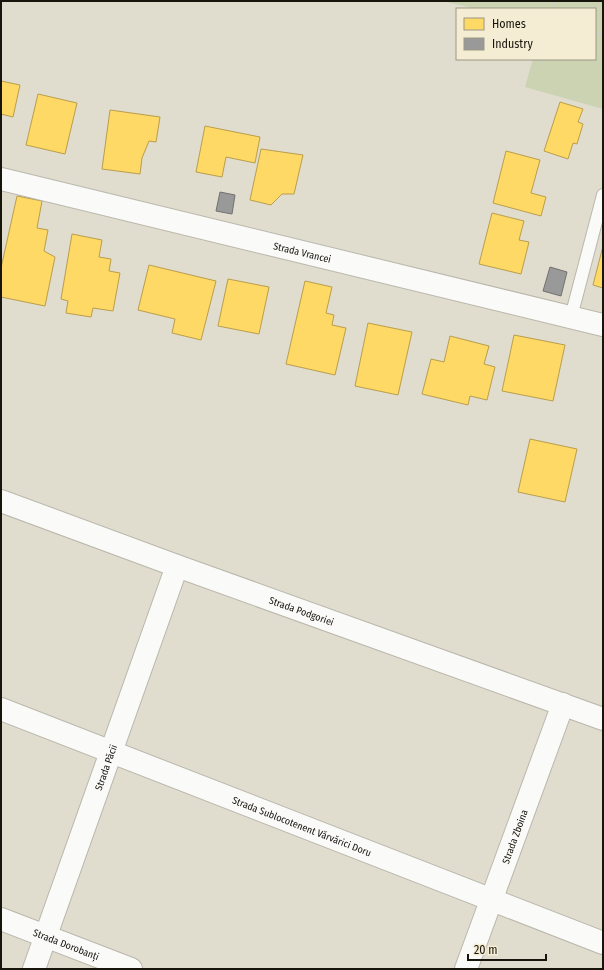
<svg xmlns="http://www.w3.org/2000/svg" width="604" height="970" font-family="'Fira Sans Condensed',sans-serif">
	<style>
		.green { fill: #cbd3b3 }
		.homes { fill: #ffd966; stroke: #b99e4b }
		.industry { fill: #999; stroke: #72716f }
		.lines { fill: none; stroke-linecap: round; stroke-linejoin: round }
		.service-casing { stroke: #bab7ac; stroke-width: 14 }
		.minor-casing { stroke: #bab7ac; stroke-width: 24 }
		.path { stroke: #cdcdc9; stroke-width: 2.5; stroke-dasharray: 3 2; stroke-linecap: butt }
		.service { stroke: #fafaf8; stroke-width: 12 }
		.minor { stroke: #fafaf8; stroke-width: 22 }
		.labels { text-anchor: middle; stroke-width: 4; stroke-linejoin: round; paint-order: stroke }
		.street-label { font-size: 10px; fill: #17140c; stroke: #f4edd4 }
	</style>
	<rect width="100%" height="100%" fill="#e0dcce"/>
	<!-- green -->
	<path class="green" d="M442,1H603V109L525,87L533,59H595V9H477Z"/>
	<!-- homes -->
	<g class="homes">
		<path d="M1,81L20,85L13,117L1,114Z"/>
		<path d="M38,94L77,103L65,154L26,145Z"/>
		<path d="M560,102L583,109L578,122L583,124L577,144L573,143L568,159L544,151Z"/>
		<path d="M110,110L160,117L156,142L149,141L142,158L140,174L102,169Z"/>
		<path d="M205,126L260,137L255,163L226,157L222,177L196,172Z"/>
		<path d="M261,149L303,155L294,194H282L271,205L250,200Z"/>
		<path d="M506,151L540,160L531,193L546,197L541,216L493,203Z"/>
		<path d="M17,196L42,201L37,228L48,230L44,251L55,257L45,306L1,297V268Z"/>
		<path d="M492,213L524,221L519,240L529,242L521,274L479,264Z"/>
		<path d="M72,234L102,240L99,257L111,259L109,271L120,273L113,311L93,308L91,317L66,313L68,301L61,299Z"/>
		<path d="M603,246V288L593,285Z"/>
		<path d="M149,265L216,281L201,340L172,333L175,319L138,310Z"/>
		<path d="M228,279L269,287L259,334L218,326Z"/>
		<path d="M305,281L332,287L326,313L334,315L332,325L346,328L335,375L286,364Z"/>
		<path d="M368,323L412,332L398,395L355,386Z"/>
		<path d="M514,335L565,345L553,401L502,391Z"/>
		<path d="M450,336L489,346L484,364L495,367L487,400L470,396L468,405L422,394L431,359L444,362Z"/>
		<path d="M530,439L577,449L565,502L518,492Z"/>
	</g>
	<!-- industry -->
	<g class="industry">
		<path d="M220,192L235,195L232,214L216,211Z"/>
		<path d="M550,267L567,272L561,296L543,291Z"/>
	</g>
	<g class="lines">
		<!-- service casing -->
		<g class="service-casing">
			<path id="service" d="M571,317L603,195"/>
		</g>
		<!-- minor casing -->
		<g class="minor-casing">
			<g id="minor">
				<path id="s1" d="M1,179L603,325"/>
				<path id="s2" d="M1,501L177,566L603,719"/>
				<path id="s3" d="M1,709L603,943"/>
				<path id="s4" d="M1,919L131,969"/>
				<path id="s5" d="M34,969L177,566"/>
				<path id="s6" d="M466,969L563,704"/>
			</g>
		</g>
		<!-- path -->
		<g class="path">
			<path d="M552,9L554,1"/>
			<path d="M595,32L603,34"/>
		</g>
		<!-- service -->
		<use href="#service" class="service"/>
		<!-- minor -->
		<use href="#minor" class="minor"/>
	</g>
	<g class="labels">
		<!-- street labels -->
		<g class="street-label">
			<text dy="4" stroke="none"><textPath href="#s1" startOffset="310">Strada Vrancei</textPath></text>
			<text dy="4" stroke="none"><textPath href="#s2" startOffset="320">Strada Podgoriei</textPath></text>
			<text dy="4" stroke="none"><textPath href="#s5" startOffset="214">Strada Păcii</textPath></text>
			<text dy="4" stroke="none"><textPath href="#s3" startOffset="323">Strada Sublocotenent Vărvărici Doru</textPath></text>
			<text dy="4" stroke="none"><textPath href="#s6" startOffset="141">Strada Zboina</textPath></text>
			<text dy="4" stroke="none"><textPath href="#s4" startOffset="70">Strada Dorobanți</textPath></text>
		</g>
	</g>
	<!-- border -->
	<rect width="604" height="970" fill="none" stroke="#17140c" stroke-width="4"/>
	<!-- legend -->
	<rect x="456" y="8" width="140" height="52" fill="#f4edd4" stroke="#9c9684"/>
	<rect x="464" y="18" width="20" height="12" fill="#ffd966" stroke="#9c9684"/>
	<text x="492" y="28" font-size="12" fill="#17140c">Homes</text>
	<rect x="464" y="38" width="20" height="12" fill="#999999" stroke="#9c9684"/>
	<text x="492" y="48" font-size="12" fill="#17140c">Industry</text>
	<!-- scale -->
	<path d="M468 954v6h78v-6" fill="none" stroke="#17140c" stroke-width="2"/>
	<text x="474" y="954" font-size="12" fill="#17140c" stroke="#f4edd4" stroke-width="3" paint-order="stroke">20 m</text>
</svg>
